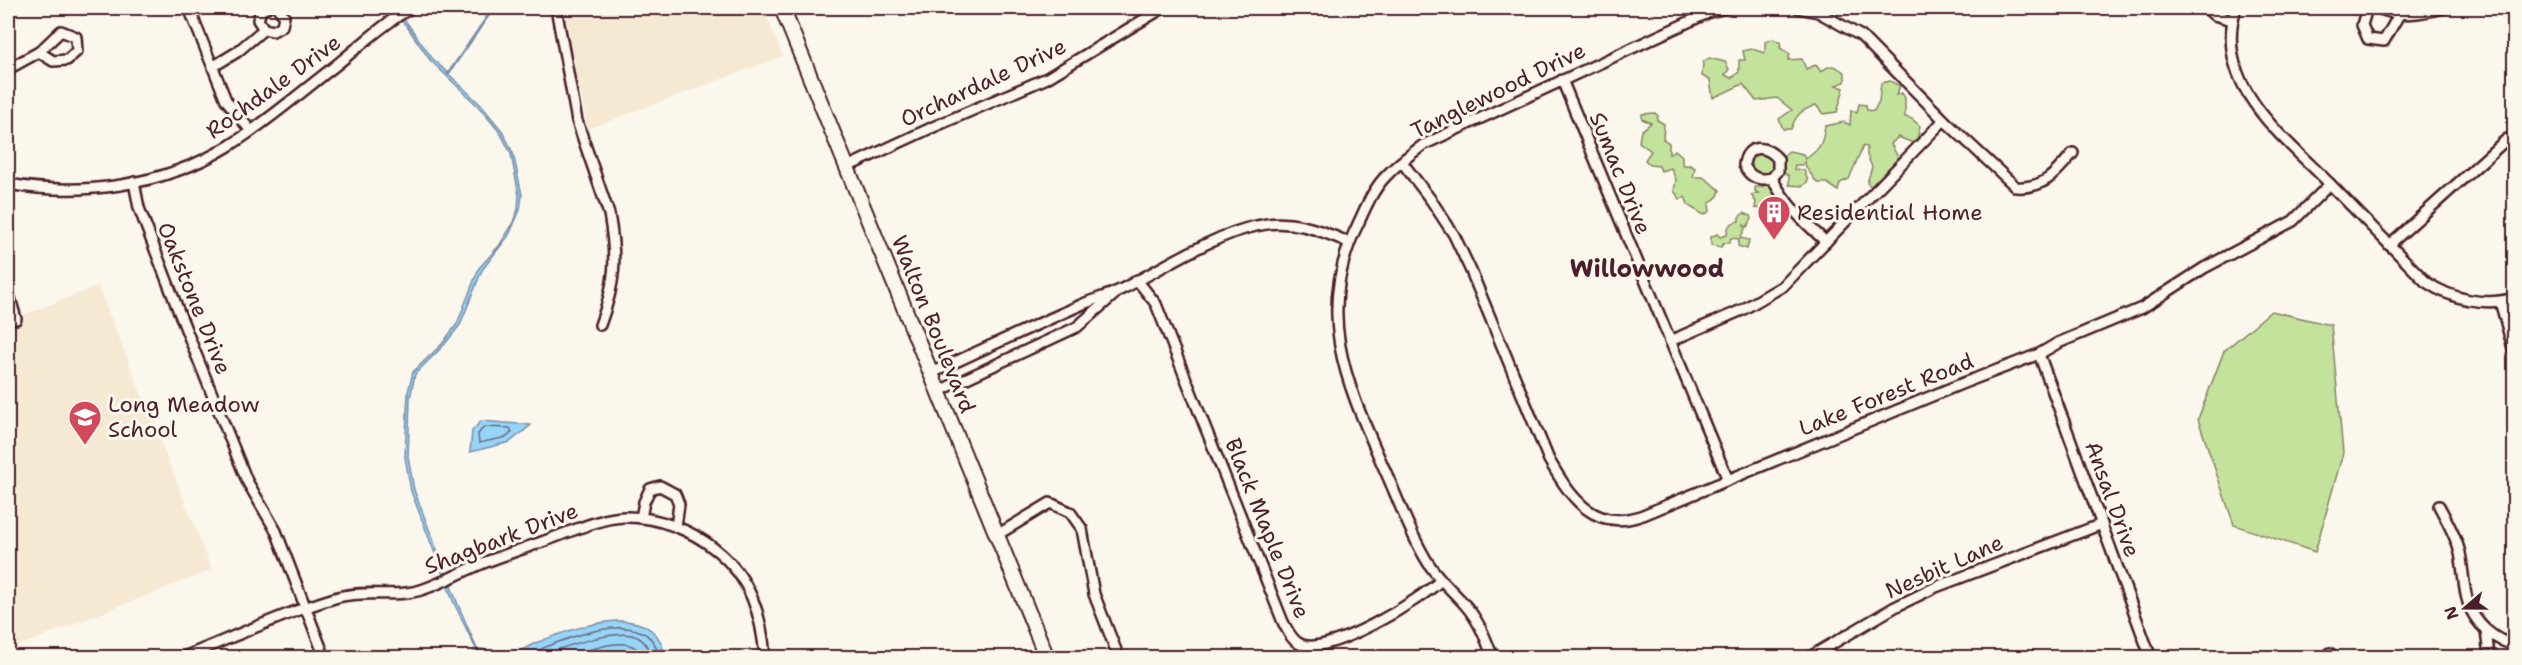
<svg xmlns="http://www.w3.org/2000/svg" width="2522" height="665" font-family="'Shantell Sans',sans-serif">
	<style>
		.built { fill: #f6e9d4 }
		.green { fill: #c3e39c; stroke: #868164; stroke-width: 1.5 }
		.water { fill: #97d5f8; stroke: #788ca6; stroke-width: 1.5 }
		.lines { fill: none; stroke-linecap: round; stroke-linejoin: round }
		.shore { stroke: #69687d; stroke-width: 1.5 }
		.stream { stroke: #788ca6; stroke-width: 3 }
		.minor-casing { stroke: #4a1f2b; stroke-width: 14 }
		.secondary-casing { stroke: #4a1f2b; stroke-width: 18 }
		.minor { stroke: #fbf7ec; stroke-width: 9 }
		.secondary { stroke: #fbf7ec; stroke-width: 14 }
		.labels { text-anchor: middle; stroke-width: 6; stroke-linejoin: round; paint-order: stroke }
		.street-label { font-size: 22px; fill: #4a1f2b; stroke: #fbf7ec }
		.poi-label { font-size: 22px; fill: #4a1f2b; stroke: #fbf7ec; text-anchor: start }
		.neighbourhood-label { font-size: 24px; font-weight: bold; fill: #4a1f2b; stroke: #fbf7ec }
	</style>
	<rect width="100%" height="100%" fill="#fbf7ec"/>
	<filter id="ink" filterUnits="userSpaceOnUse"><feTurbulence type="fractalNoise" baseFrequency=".0167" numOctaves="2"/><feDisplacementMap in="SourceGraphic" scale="12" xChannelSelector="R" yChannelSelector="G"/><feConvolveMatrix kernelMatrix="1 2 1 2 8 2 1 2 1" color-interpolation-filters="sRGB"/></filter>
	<g filter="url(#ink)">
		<!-- built -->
		<g class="built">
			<path d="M562,8H763L783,56L588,129Z"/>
			<path d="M98,286L212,570L8,650V321Z"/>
		</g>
		<!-- green -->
		<g class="green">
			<path d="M1773,39L1781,43L1780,48L1790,54L1788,60L1802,59L1806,69L1816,65L1821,72C1831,63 1835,65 1845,73V82L1836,85L1844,88L1837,112L1823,114L1816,105C1802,110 1796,114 1791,129H1783L1779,119L1792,110L1777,98L1756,101L1743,84L1713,98L1710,80L1702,76L1703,62L1709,58L1725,62L1729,69L1725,75L1731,78L1739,72V60H1745L1743,51L1752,49L1765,53V42Z"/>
			<path d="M1890,81L1900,86L1896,95L1902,93L1905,98V117L1912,119L1920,126L1916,144L1898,137L1891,144L1899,159L1872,187L1867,183L1872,167L1867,155V147L1863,146L1849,179L1840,183L1838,191L1827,183H1817L1806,167L1805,161L1802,165H1795L1794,170H1804L1808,181L1803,186L1789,185V176L1781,171L1783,156L1789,151L1803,154L1805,159C1820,150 1823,143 1825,126L1844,122L1850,125L1851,110L1857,113L1859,104L1866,105L1867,110L1874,111L1879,101L1881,83Z"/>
			<path d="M1655,113L1658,116L1657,120L1664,124L1663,139L1669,143V154L1675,150L1682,156V165H1690L1695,168L1693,177H1703L1720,190L1718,196L1709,204L1710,211L1704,215L1689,206L1685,197L1680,199L1674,191L1676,180L1671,168L1661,171L1659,166L1650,165L1645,160L1651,151L1639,142L1641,131L1651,123L1642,119V114Z"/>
			<path d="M1752,153H1764L1765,156L1772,159L1776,165L1774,172L1762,175L1757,172L1754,174L1746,162Z"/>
			<path d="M1769,182L1783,184L1786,204L1784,206L1785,211L1781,215L1762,212V209L1755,208L1756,202L1751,195L1758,193L1755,191V187H1762Z"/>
			<path d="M1744,213L1751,216L1752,219L1747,227L1744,225L1745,229L1740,238L1749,240L1747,249L1738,246L1739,239L1731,238L1729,243H1724L1721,247L1711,245V237L1717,234L1720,237L1727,235C1727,226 1730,223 1739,221V217Z"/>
			<path d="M2271,311L2331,325L2343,453L2315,552L2234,525L2198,419L2224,351Z"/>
		</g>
		<!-- water -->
		<g class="water">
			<path d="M388,8H392L400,13L432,58L481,105L503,132L513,153L522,195L520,210L509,235L482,270L460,325L444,345L415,374L410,398L408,457L414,490L457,602L477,649C486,647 496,657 508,655C519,653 528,646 538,642C575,628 656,596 665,657H469L476,649L454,603L411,491L405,457L408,392L413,372L442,344L457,324L479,268L499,246L511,227L518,209L519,195L511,154L501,134L479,107L430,60L406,25Z"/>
			<path d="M481,421L531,425L510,442L470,452L472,431Z"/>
		</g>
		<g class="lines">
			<!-- shore -->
			<g class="shore">
				<path d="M484,427L510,428L512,432L507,437L479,443L478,434Z"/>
				<path d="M519,658C552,645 650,597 659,658"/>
				<path d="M538,658C556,649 616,628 635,636C644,639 650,649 652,658"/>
				<path d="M565,658C585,652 633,629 643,658"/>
			</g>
			<!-- stream -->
			<path class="stream" d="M448,74L490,13L499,8"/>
			<!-- minor casing -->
			<g class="minor-casing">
				<g id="minor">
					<path d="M189,8L226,100L251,131"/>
					<path d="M266,8L261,10L258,20L264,29L273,31L282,26L284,16L278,8"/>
					<path d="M556,8L577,121L609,214C617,259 616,282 600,325"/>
					<path d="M1798,8L1818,12L1861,36L1944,120L2016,187C2044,189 2057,172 2073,153"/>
					<path d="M2206,8L2214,15L2232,20"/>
					<path d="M2236,8C2212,84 2283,136 2330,184"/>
					<path d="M2367,8L2362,25L2368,39L2384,41L2400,13"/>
					<path d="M2378,8C2399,18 2422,13 2444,8"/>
					<path d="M214,66L237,52L264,29"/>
					<path d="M8,69L39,52L61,31L76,37L77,51L67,60L53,61L39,52"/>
					<path d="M1562,80L1728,480"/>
					<path d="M1402,162L1431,200L1454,235L1471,271L1549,460C1571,498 1594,533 1643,515L1961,384L2039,354L2058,343L2142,308L2204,268L2293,221L2330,184L2426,282C2451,299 2485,307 2514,298"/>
					<path d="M847,167L931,128L1047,78L1163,8"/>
					<path d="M1772,178L1778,171V159C1767,145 1746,143 1744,165C1750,178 1759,181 1772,178C1785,204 1805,223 1826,242"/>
					<path d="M134,182L139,208L179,312L247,481L276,531L325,658"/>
					<path d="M8,184C81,197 164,186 229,146C266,123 300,93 335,66C359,47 384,23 411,8"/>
					<path d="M2389,245L2507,139"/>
					<path d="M1137,280L1156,304L1283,622C1287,629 1291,640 1300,644C1326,658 1422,599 1441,580"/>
					<path d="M8,291L16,319"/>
					<path d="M2500,301L2514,352"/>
					<path d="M1670,341L1742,310L1783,286L1944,120"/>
					<path d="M2039,354L2151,658"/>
					<path d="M932,373C981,350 1031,327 1081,305C1094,299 1108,296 1120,290C1160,270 1212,235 1256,226C1289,218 1318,229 1348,242"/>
					<path d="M939,391L1077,327L1116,293"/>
					<path d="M2439,506C2447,521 2456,536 2460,553C2466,583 2461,607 2486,630C2494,637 2504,643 2514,644"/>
					<path d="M641,518L644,502L650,489L660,486L675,494L679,504L676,527"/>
					<path d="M997,535L1050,503L1070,512L1082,529L1094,594L1119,658"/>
					<path d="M2486,630L2489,656L2491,658"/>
					<path d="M181,658C232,638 286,612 338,597C367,589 396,599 424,589C445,582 465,570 486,562C512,552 538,544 563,534C583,527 603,518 624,517C656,516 692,530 716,550C750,577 762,615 765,658"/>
					<path d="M1493,658C1486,639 1479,621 1466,606C1453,591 1437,578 1427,561C1409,532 1398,498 1383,466C1346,382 1314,313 1358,224C1366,207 1374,187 1388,174C1398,163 1411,154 1423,145L1710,12L1726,8"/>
					<path d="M1808,658L1895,607L1936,587L2102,524"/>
					<path d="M2326,658L2330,653"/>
					<path d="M2512,658L2514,655"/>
				</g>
			</g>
			<!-- secondary casing -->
			<g class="secondary-casing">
				<path id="secondary" d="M782,8L1047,658"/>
			</g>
			<!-- minor -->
			<use href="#minor" class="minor"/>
			<!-- secondary -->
			<use href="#secondary" class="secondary"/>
		</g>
	</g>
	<!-- icons -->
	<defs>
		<g id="building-pin" transform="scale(1.725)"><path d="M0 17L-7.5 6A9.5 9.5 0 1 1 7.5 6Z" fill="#d1495b" stroke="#fbf7ec"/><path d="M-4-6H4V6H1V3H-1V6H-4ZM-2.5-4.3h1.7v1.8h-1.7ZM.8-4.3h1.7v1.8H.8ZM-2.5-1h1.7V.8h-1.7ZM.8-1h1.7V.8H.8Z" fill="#fff"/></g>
		<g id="school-pin" transform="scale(1.725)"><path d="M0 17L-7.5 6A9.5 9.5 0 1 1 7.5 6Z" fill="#d1495b" stroke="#fbf7ec"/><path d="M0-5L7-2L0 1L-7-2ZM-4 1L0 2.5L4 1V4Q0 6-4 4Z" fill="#fff"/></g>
	</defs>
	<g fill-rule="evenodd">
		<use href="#building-pin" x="1774" y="212"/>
		<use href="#school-pin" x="85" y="417"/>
	</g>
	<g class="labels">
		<!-- street labels -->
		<g class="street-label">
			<text transform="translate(983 82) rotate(-25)" y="8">Orchardale Drive</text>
			<text transform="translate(273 86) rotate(-36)" y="8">Rochdale Drive</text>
			<text transform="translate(1498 90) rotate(-26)" y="8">Tanglewood Drive</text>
			<text transform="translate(1621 173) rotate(68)" y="8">Sumac Drive</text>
			<text transform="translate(195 298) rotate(68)" y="8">Oakstone Drive</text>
			<text transform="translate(934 324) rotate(68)" y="8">Walton Boulevard</text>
			<text transform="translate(1886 394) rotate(-22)" y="8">Lake Forest Road</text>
			<text transform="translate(2113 499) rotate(70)" y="8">Ansal Drive</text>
			<text transform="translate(1268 528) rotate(68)" y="8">Black Maple Drive</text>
			<text transform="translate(501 538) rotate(-21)" y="8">Shagbark Drive</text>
			<text transform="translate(1944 566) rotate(-24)" y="8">Nesbit Lane</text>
		</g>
		<!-- poi labels -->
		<g class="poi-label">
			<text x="1797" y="220">Residential Home</text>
			<text x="108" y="412">Long Meadow<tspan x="108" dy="25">School</tspan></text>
		</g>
		<!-- neighbourhood labels -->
		<g class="neighbourhood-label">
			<text x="1647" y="277">Willowwood</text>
		</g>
	</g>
	<!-- margin -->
	<rect width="2522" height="665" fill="none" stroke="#fbf7ec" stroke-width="30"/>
	<rect x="15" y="15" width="2492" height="635" fill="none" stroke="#4a1f2b" stroke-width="2" filter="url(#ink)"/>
	<!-- north arrow -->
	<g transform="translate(2465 608) rotate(250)" stroke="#fbf7ec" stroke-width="4.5" paint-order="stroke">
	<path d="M0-4.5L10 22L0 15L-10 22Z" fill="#4a1f2b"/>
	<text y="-9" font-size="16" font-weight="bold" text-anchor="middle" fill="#4a1f2b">N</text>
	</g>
</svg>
